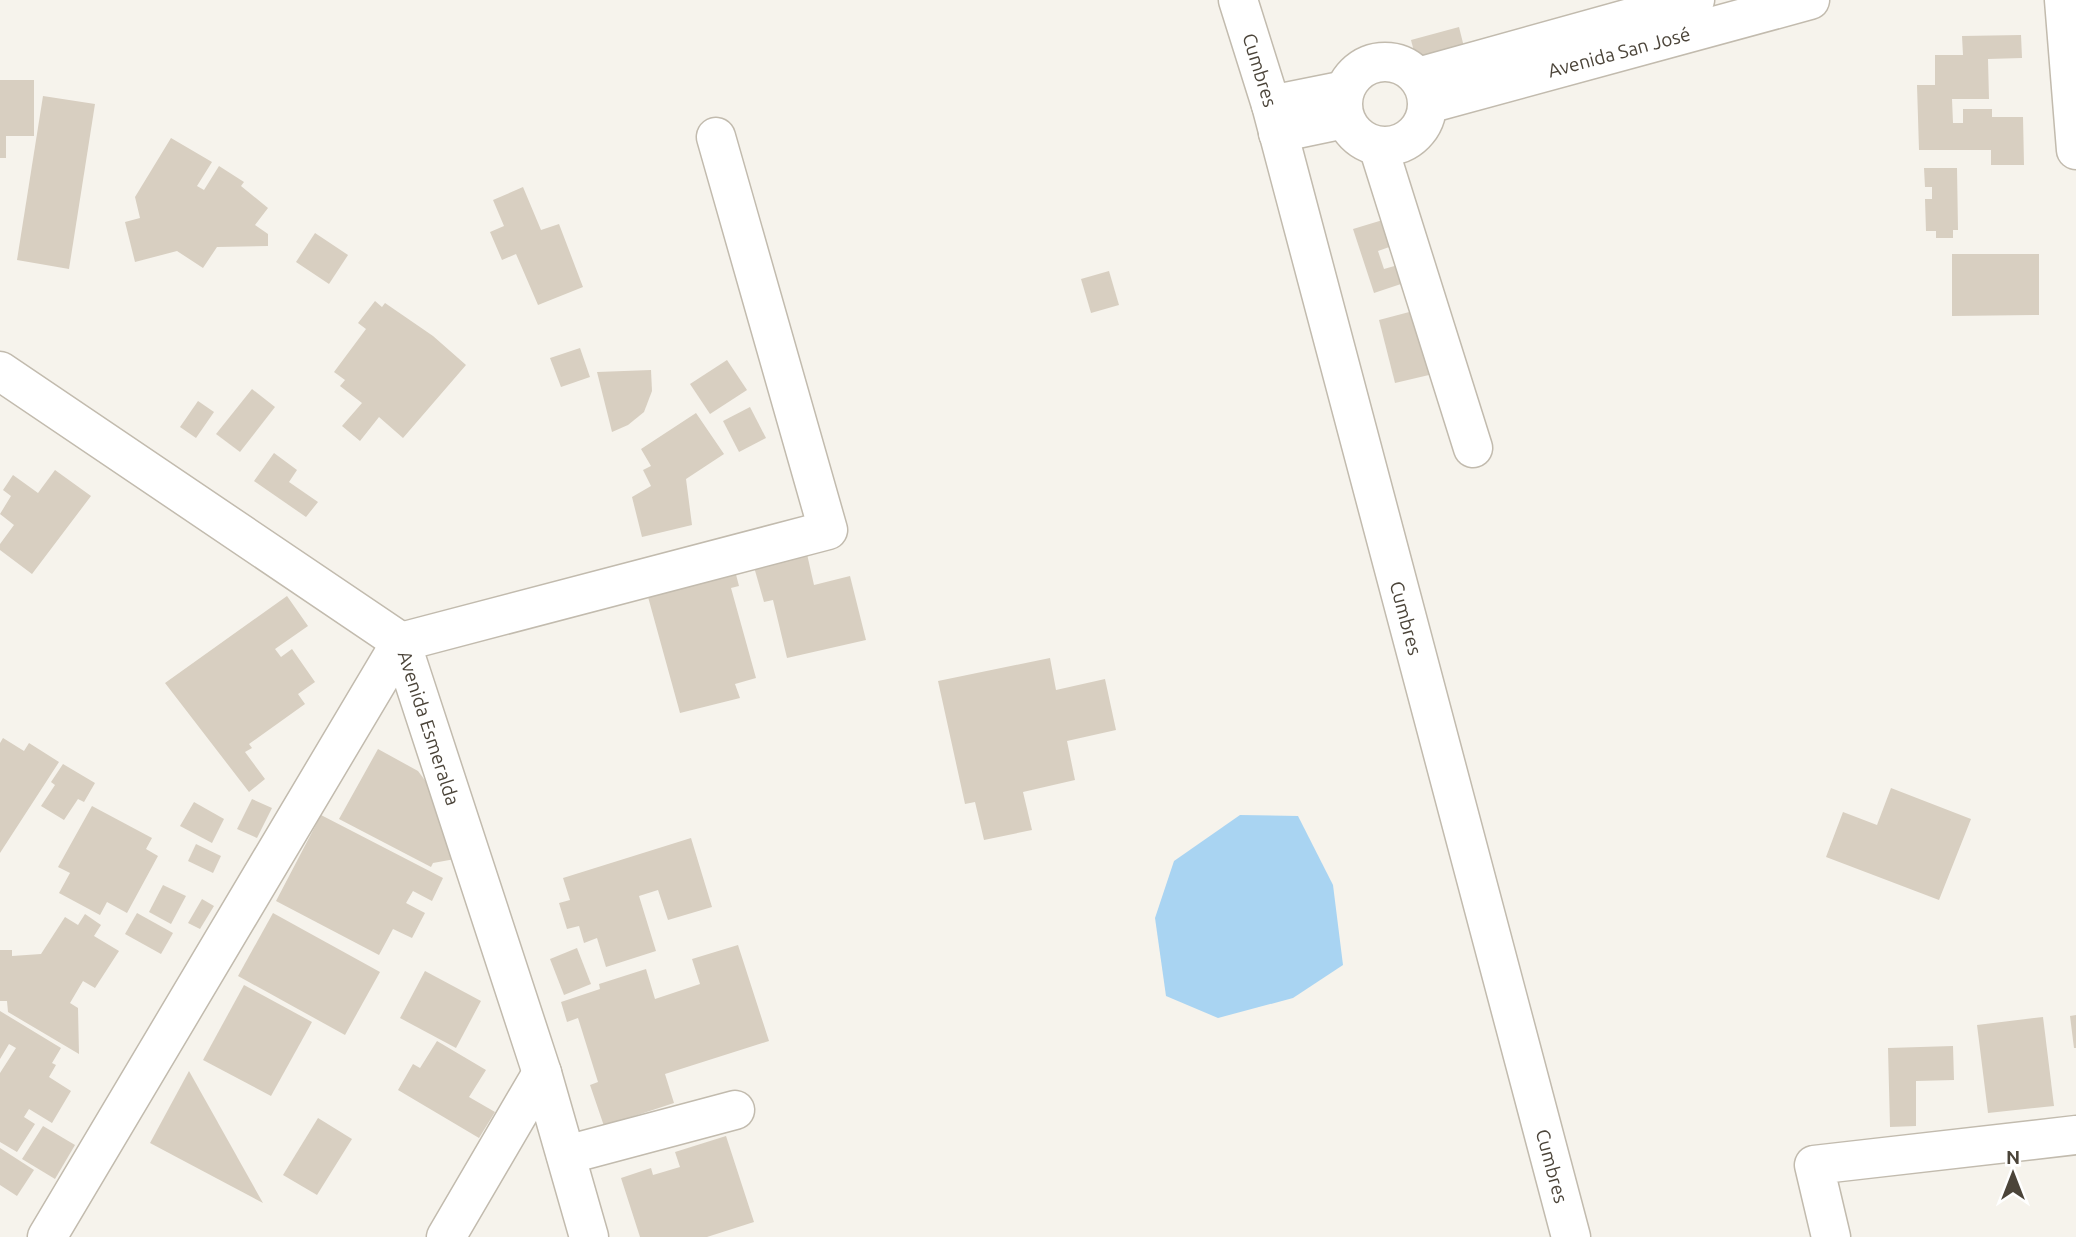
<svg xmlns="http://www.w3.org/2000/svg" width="2076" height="1237" font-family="Ubuntu,sans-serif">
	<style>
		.water { fill: #a9d4f2 }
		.building { fill: #d8cfc1 }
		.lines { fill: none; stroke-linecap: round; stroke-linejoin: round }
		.minor-casing { stroke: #c2bbae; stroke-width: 41 }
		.minor { stroke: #fff; stroke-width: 38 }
		.labels { text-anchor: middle; stroke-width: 5; stroke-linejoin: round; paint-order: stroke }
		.street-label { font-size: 19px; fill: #4b4439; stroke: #fff }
	</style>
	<rect width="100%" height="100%" fill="#f6f3ec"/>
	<!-- water -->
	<path class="water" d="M1240,815L1298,816L1333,885L1343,965L1293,998L1218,1018L1166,996L1155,918L1174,861Z"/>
	<!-- building -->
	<g class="building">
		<path d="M1459,27L1466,55L1418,67L1411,40Z"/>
		<path d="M2021,35L2022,58L1988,59L1989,99H1952L1953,123H1963V109H1992V117H2023L2024,165H1991V150H1919L1917,85H1935V55H1963L1962,36Z"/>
		<path d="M0,80H34V136H6V158H0Z"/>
		<path d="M43,96L95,104L69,269L17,260Z"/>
		<path d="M171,138L212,162L197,186L204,190L219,166L244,182L241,186L268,208L255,225L268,234V246L217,247L203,268L177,251L135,262L125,222L140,218L135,197Z"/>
		<path d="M1924,168H1957L1958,230H1953V238H1936V231H1926L1925,199H1932V187H1925Z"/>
		<path d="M523,187L541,230L559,224L583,287L538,305L516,254L502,260L490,232L504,226L493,200Z"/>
		<path d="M1386,219L1395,245L1378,251L1384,269L1398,265L1404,283L1374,293L1353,229Z"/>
		<path d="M315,233L348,255L329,284L296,262Z"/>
		<path d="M1952,254H2039V315L1952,316Z"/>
		<path d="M1109,271L1119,305L1091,313L1081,279Z"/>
		<path d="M375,301L382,307L385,303L433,336L466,365L403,438L379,417L360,441L342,426L362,403L340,386L345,380L334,372L366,329L358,323Z"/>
		<path d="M1413,311L1429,375L1395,383L1379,320Z"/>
		<path d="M580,348L590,377L561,387L550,358Z"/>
		<path d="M727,360L747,390L710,414L690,384Z"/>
		<path d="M651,370L652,391L644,412L628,425L612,432L597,372Z"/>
		<path d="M252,389L275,407L240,452L216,434Z"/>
		<path d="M198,401L214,412L196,438L180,427Z"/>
		<path d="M750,407L766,438L739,452L723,421Z"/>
		<path d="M696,413L724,454L686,479L692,525L642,537L632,497L651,486L643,470L651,466L641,449Z"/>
		<path d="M274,453L297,470L289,482L318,502L306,517L254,481Z"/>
		<path d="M55,470L91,496L32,574L0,550V544L14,525L0,514L11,496L3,490L13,475L38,493Z"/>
		<path d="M807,554L814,585L850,576L866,640L787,658L773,600L764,602L754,567Z"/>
		<path d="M733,563L739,586L731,588L756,678L735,684L740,698L680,713L645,586Z"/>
		<path d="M287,596L308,626L275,649L281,657L292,649L315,682L298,694L305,704L249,744L252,748L245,752L265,779L249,792L165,683Z"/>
		<path d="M1050,658L1056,690L1105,679L1116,730L1067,741L1075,780L1023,792L1032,830L984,840L975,802L965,804L938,681Z"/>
		<path d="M3,738L24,751L29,743L59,762L0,853V743Z"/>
		<path d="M378,749L418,771L439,799L455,859L433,863L431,867L339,819Z"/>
		<path d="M63,764L95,783L84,802L78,799L64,820L41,806L55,785L51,782Z"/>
		<path d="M1891,788L1971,819L1939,900L1826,857L1843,812L1877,825Z"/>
		<path d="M252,799L272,808L257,838L237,829Z"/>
		<path d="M194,802L224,819L212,843L180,826Z"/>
		<path d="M92,806L152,838L146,849L158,856L127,913L107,902L100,915L59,893L70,873L58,867Z"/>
		<path d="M321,815L443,878L432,901L413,891L406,903L425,913L412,938L393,929L379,955L276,901Z"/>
		<path d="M691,838L712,907L668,920L658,890L639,896L656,951L606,967L597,938L584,943L579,926L567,929L559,903L570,900L563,878Z"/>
		<path d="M196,844L221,856L213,873L188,861Z"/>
		<path d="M163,885L186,896L171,924L149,912Z"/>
		<path d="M202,899L214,906L200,929L188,923Z"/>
		<path d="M137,913L173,933L161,954L125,934Z"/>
		<path d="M273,913L380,972L345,1035L238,976Z"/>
		<path d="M85,914L101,925L94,936L119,951L95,988L83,981L70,1003L78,1008L79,1054L8,1012L7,1001H0V950H12V956L41,954L65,917L78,925Z"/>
		<path d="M738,945L769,1041L665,1074L674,1103L604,1126L590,1085L598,1082L578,1018L567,1022L561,1002L600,989L599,984L646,969L655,999L700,984L692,959Z"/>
		<path d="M577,948L591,984L564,995L550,959Z"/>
		<path d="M425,971L481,1001L456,1048L400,1018Z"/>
		<path d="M244,985L312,1022L271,1096L203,1060Z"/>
		<path d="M0,1011L61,1048L52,1063L56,1065L49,1077L71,1091L52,1123L29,1109L24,1117L35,1124L17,1152L0,1142V1073L16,1048L9,1044L0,1059Z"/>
		<path d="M2076,1015V1048H2074L2070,1016Z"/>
		<path d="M2043,1017L2054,1106L1988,1113L1977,1025Z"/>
		<path d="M437,1041L486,1070L469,1097L495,1112L479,1138L398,1090L413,1064L420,1068Z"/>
		<path d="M1953,1046L1954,1080L1916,1081V1126L1890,1127L1888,1048Z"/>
		<path d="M189,1071L263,1203L150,1143Z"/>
		<path d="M318,1118L352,1139L317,1195L283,1175Z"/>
		<path d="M43,1126L75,1145L55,1179L22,1159Z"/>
		<path d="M726,1136L754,1222L707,1237H640L621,1178L651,1168L653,1175L680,1167L675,1152Z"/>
		<path d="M0,1148L34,1170L17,1196L0,1185Z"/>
	</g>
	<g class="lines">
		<!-- minor casing -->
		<g class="minor-casing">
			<g id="minor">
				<path d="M1238,0L1271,105L1571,1237"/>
				<path d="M2064,0L2076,150"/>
				<circle cx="1385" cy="104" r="42"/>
				<path d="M1418,77L1695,0"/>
				<path d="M1428,104L1810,0"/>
				<path d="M1271,105L1345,90"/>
				<path d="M1278,133L1345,119"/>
				<path d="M1378,146L1473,448"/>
				<path d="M0,371L401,642L542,1073L589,1237"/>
				<path d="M566,1155L735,1110"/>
				<path d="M47,1237L401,642L828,530L716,137"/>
				<path d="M446,1237L542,1073"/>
				<path d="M1831,1237L1814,1165L2076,1135"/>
			</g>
		</g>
		<!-- minor -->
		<use href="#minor" class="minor"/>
	</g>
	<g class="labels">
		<!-- street labels -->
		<g class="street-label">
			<text transform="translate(1619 52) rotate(-15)" y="7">Avenida San José</text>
			<text transform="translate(1260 70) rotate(73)" y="7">Cumbres</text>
			<text transform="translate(1406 618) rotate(75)" y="7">Cumbres</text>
			<text transform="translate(429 728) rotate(72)" y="7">Avenida Esmeralda</text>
			<text transform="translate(1552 1166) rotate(75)" y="7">Cumbres</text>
		</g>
	</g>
	<!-- north arrow -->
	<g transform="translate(2013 1174)" stroke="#ffffff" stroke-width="5" paint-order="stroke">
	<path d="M0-5L12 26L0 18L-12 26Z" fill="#4b4439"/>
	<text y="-10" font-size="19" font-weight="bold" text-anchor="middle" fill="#4b4439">N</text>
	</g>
</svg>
